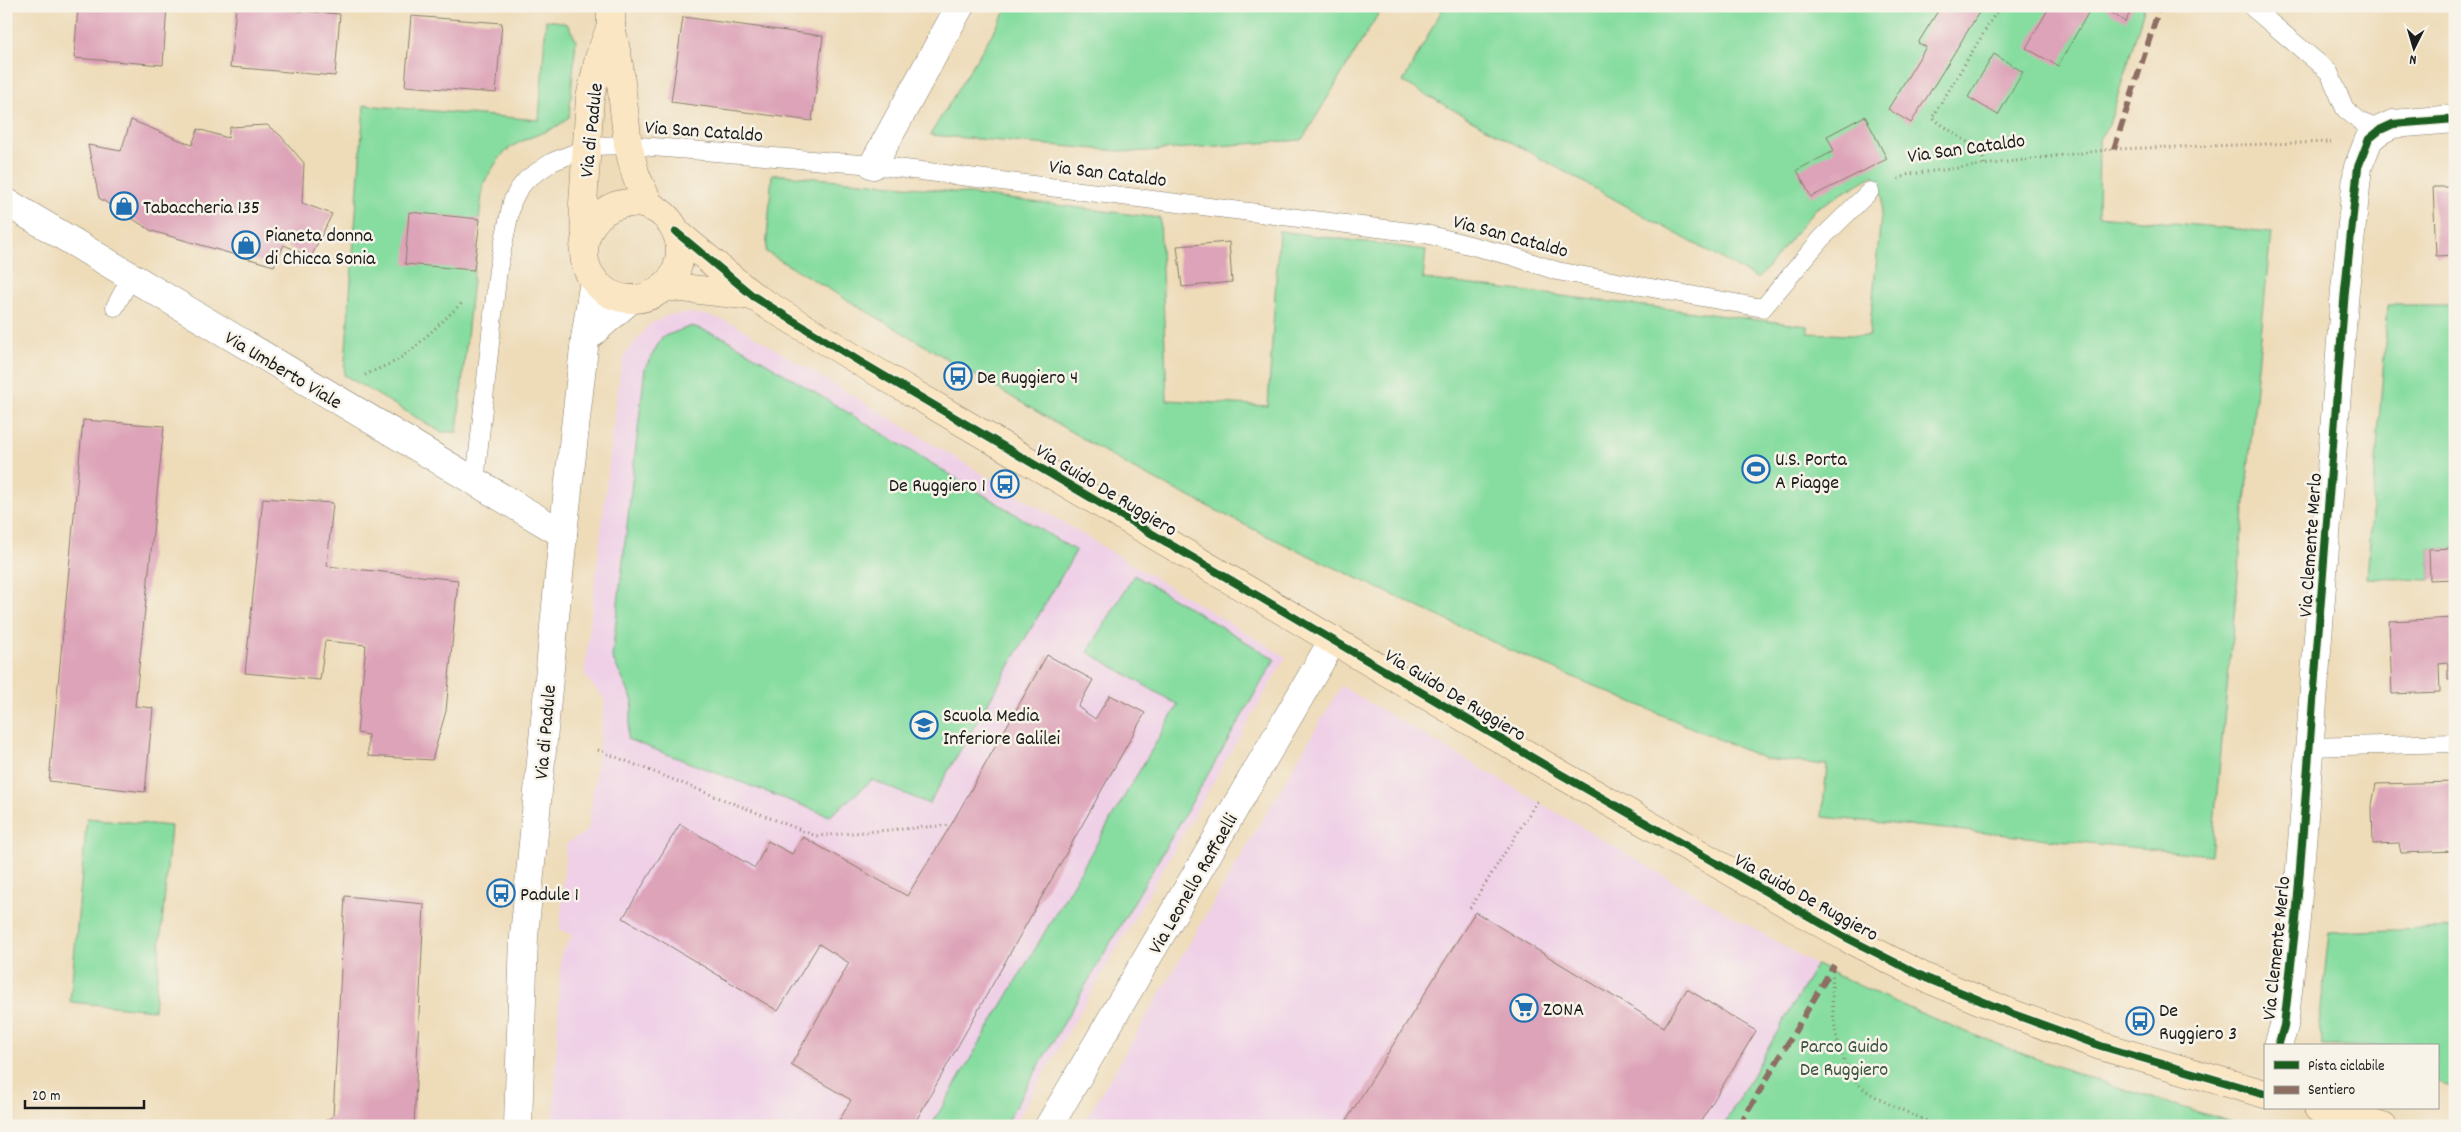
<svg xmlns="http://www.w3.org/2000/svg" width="2461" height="1132" font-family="Dekko,sans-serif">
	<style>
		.built { fill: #efd0e7 }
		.green { fill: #87dda0; stroke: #527c5e }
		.building { fill: #dda3b8 }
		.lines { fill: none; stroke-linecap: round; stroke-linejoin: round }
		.lane-casing { stroke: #857c6a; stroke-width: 19 }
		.street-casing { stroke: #857c6a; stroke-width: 29 }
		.secondary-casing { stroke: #857c6a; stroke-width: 29 }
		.path { stroke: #857c6a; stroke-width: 3; stroke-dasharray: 1 4; stroke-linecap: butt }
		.lane { stroke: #fff; stroke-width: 18 }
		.street { stroke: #fff; stroke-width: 28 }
		.secondary { stroke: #fbe6c4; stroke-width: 28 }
		.quiet { stroke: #8d6e63; stroke-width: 6; stroke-dasharray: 12 6; stroke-linecap: butt }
		.cycleway-casing { stroke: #f7f3e8; stroke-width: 11 }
		.cycleway { stroke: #1b5e20; stroke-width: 8 }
		.labels { text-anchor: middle; stroke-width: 5; stroke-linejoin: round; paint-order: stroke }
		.street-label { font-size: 20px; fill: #1c1c1c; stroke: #f7f3e8 }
		.poi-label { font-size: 20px; fill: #1c1c1c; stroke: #f7f3e8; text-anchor: start }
		.park-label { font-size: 20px; fill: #3c5644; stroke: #f7f3e8 }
	</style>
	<rect width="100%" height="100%" fill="#f7f3e8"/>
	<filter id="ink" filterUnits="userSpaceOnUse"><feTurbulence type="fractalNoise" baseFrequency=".02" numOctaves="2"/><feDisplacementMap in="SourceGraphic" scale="10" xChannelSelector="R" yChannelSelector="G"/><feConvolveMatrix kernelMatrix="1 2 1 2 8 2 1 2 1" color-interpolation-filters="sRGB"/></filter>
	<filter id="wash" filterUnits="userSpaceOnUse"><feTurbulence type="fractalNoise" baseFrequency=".0096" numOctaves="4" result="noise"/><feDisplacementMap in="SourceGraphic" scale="20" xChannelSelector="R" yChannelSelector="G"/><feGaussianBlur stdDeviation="1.12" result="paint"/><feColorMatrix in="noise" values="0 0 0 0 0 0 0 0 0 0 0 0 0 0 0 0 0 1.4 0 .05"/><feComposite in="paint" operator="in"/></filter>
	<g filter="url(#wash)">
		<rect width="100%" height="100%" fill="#eedcb9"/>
		<!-- built -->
		<g class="built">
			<path d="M692,313L711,316L734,324L1286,657L1014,1126H553L561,953L573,935L560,930L566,844L588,830L605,700L584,675L620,372L625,354L650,324L669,315Z"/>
			<path d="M1341,686L1816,965L1723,1126H1082Z"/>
		</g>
		<!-- green -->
		<g class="green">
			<path d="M1009,6H1383L1302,140L1132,152L930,135Z"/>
			<path d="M1444,6H2145L2109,125L2099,139L2098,216L2271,232L2211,855L1822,817L1827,765L1765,759L1510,650L1261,533L1134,469L766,252L772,174L905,186L1160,218L1167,400L1268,406L1279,231L1426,250L1423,279L1808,326V333L1869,336L1883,197L1874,175L1815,209L1758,279L1403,82Z"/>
			<path d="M546,20L562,22L568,25L576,40L569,117C552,135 523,135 505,152C496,160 490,174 483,184L457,432H441L344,375L364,105L539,120Z"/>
			<path d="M2388,305H2450L2451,325H2455V548L2429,549L2430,580L2367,578Z"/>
			<path d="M692,326L725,338L1076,551L929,804L872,780L830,816L627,739L633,701L612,657L645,368L662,337Z"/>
			<path d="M1134,575L1275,659L1004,1126H931L1178,705L1088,652Z"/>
			<path d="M87,818L171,826L154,1010L70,1002Z"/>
			<path d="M2455,928V1088L2437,1083V1046H2323L2319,1026L2329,932Z"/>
			<path d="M1816,965C1954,1033 2099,1085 2247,1126H1723Z"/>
		</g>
		<g id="blocks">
			<!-- building -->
			<g class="building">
				<path d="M78,6H167L163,65L74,58Z"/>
				<path d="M236,6L340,14L335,76L230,67Z"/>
				<path d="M1941,6H1983L1911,123L1888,109L1926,47L1918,43Z"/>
				<path d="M2050,6H2092L2058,66L2026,48Z"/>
				<path d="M2102,6H2134L2125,22Z"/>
				<path d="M411,16L502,23L496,93L405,86Z"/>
				<path d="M683,17L823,36L812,121L671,102Z"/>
				<path d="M1994,54L2023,72L1998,115L1968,97Z"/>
				<path d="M1865,116L1887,159L1811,197L1797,170L1834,151L1827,136Z"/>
				<path d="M131,120L192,145L198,129L228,138L230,127L267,125L280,135L304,163L302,203L332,214L311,257L284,245L274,266L152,231L99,198L88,145L121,151Z"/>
				<path d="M2433,187H2455V255L2436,256Z"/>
				<path d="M409,212L480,219L474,270L405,264Z"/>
				<path d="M1229,242L1232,282L1182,287L1177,246Z"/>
				<path d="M2450,297H2455V325H2451Z"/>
				<path d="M83,420L164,426L135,706L153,708L145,792L49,781Z"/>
				<path d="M263,498L333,503L327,566L458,580L446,711L432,760L368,756V735L357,733L366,645L325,641L320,680L245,673Z"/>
				<path d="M2455,548V579L2430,580L2429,549Z"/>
				<path d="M2455,618V679L2448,680V663L2439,664L2440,692L2392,694L2389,621Z"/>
				<path d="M1047,655L1093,680L1078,707L1095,719L1110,695L1145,713L913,1126H836L851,1100L791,1065L849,963L819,944L778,1011L623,918L680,824L755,868L768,841L792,854L803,837L907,896L951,825Z"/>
				<path d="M2455,782V851L2401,853L2399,843L2373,844L2372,805L2376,784Z"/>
				<path d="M345,896L424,904L414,1126H317L333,1116Z"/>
				<path d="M1475,912L1664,1027L1687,989L1756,1031L1698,1126H1343Z"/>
			</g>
		</g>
	</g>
	<g filter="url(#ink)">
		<use href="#blocks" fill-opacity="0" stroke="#857c6a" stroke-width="1"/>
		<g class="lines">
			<!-- lane casing -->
			<g class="lane-casing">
				<g id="lane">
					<path d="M2253,8L2329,72L2345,109L2361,122L2380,130"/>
					<path d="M115,307L131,277"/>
					<path d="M475,482L498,269L512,202L518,190L527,179L552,162L592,146L628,145L873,165L1426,234L1512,256L1557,271L1763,308L1821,239L1870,191"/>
					<path d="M2310,747L2455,743"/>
				</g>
			</g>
			<!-- street casing -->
			<g class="street-casing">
				<g id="street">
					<path d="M873,165L960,6"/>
					<path d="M6,202L563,534"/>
					<path d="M585,339L631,299"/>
					<path d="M2278,1046L2284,1026L2296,920L2345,290L2358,167L2369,139L2380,130L2393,124L2455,119"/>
					<path d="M518,1126L524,936L563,534L585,339L594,280"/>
					<path d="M1049,1126L1333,640"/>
				</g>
			</g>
			<!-- secondary casing -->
			<g class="secondary-casing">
				<g id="secondary">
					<path d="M611,6V26L619,65L628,145L636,176L650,206"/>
					<circle cx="632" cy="251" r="48"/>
					<path d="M676,232L753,296L862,363L1555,771L1847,938L1926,978L2013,1014L2101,1046L2265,1094"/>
					<path d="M586,236L583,204L590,98L599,58L611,26"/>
					<path d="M664,286L753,296"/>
					<path d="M2318,1108L2383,1126"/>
				</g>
			</g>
			<!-- path -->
			<g class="path">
				<path d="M1984,164L1982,152L1932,118L2000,6"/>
				<path d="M1898,179L1909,174L2114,149L2331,142"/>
				<path d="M365,375L396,361L414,348L463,302"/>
				<path d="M598,750L816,836L951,825"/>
				<path d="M1470,908L1538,800"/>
				<path d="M1833,971C1830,1007 1834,1070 1868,1092C1889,1106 1915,1115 1938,1126"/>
			</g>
			<!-- lane -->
			<use href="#lane" class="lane"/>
			<!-- street -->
			<use href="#street" class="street"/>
			<!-- secondary -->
			<use href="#secondary" class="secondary"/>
			<!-- quiet -->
			<g class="quiet">
				<path d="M2114,149L2160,6"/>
				<path d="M1739,1126L1834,965"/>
			</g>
			<!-- cycleway casing -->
			<g class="cycleway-casing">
				<g id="cycleway">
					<path d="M676,232L753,296L862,363L1555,771L1847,938L1926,978L2013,1014L2101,1046L2265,1094"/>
					<path d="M2278,1046L2284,1026L2296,920L2345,290L2358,167L2369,139L2380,130L2393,124L2455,119"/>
				</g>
			</g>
			<!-- cycleway -->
			<use href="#cycleway" class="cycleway"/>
		</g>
	</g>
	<!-- icons -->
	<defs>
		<g id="shop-ring" transform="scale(1.4375)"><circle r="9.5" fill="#f7f3e8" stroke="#1f6fb2" stroke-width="1.5"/><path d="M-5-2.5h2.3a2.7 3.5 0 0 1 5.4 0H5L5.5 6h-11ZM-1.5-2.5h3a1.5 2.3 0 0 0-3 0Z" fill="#1f6fb2"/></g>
		<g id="bus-ring" transform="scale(1.4375)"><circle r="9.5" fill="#f7f3e8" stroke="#1f6fb2" stroke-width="1.5"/><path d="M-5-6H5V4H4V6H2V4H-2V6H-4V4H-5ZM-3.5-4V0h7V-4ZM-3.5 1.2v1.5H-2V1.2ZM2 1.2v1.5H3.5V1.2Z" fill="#1f6fb2"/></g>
		<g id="stadium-ring" transform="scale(1.4375)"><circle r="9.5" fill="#f7f3e8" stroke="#1f6fb2" stroke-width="1.5"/><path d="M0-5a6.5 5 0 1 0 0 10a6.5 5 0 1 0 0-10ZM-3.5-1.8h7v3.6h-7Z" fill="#1f6fb2"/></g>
		<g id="school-ring" transform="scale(1.4375)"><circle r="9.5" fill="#f7f3e8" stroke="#1f6fb2" stroke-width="1.5"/><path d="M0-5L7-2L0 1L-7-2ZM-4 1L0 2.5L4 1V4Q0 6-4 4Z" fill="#1f6fb2"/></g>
		<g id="supermarket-ring" transform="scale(1.4375)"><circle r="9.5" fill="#f7f3e8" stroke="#1f6fb2" stroke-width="1.5"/><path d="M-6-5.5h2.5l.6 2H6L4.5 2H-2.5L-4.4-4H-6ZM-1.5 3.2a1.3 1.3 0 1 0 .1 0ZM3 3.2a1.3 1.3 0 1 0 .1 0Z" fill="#1f6fb2"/></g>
	</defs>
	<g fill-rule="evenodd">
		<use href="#shop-ring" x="124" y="206"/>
		<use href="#shop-ring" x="246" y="245"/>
		<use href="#bus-ring" x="958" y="376"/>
		<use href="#stadium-ring" x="1756" y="469"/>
		<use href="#bus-ring" x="1005" y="484"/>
		<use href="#school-ring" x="924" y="725"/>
		<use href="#bus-ring" x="501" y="893"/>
		<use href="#supermarket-ring" x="1524" y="1008"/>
		<use href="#bus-ring" x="2140" y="1021"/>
	</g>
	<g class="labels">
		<!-- street labels -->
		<g class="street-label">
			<text transform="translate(590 130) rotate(-84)" y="7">Via di Padule</text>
			<text transform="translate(704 130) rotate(4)" y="7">Via San Cataldo</text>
			<text transform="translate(1966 147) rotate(-8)" y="7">Via San Cataldo</text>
			<text transform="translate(1108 172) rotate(7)" y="7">Via San Cataldo</text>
			<text transform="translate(1511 235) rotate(15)" y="7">Via San Cataldo</text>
			<text transform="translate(284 369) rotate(31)" y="7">Via Umberto Viale</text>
			<text transform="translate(1107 489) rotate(31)" y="7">Via Guido De Ruggiero</text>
			<text transform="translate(2309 545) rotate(-86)" y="7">Via Clemente Merlo</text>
			<text transform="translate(1456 694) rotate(31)" y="7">Via Guido De Ruggiero</text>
			<text transform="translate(544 732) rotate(-85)" y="7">Via di Padule</text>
			<text transform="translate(1192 883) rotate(-60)" y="7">Via Leonello Raffaelli</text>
			<text transform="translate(1807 896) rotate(29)" y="7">Via Guido De Ruggiero</text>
			<text transform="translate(2275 948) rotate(-84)" y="7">Via Clemente Merlo</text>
		</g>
		<!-- poi labels -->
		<g class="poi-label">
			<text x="143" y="213">Tabaccheria 135</text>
			<text x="265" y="241">Pianeta donna<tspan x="265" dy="23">di Chicca Sonia</tspan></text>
			<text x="977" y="383">De Ruggiero 4</text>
			<text x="1775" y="465">U.S. Porta<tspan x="1775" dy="23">A Piagge</tspan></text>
			<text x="986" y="491" text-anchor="end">De Ruggiero 1</text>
			<text x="943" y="721">Scuola Media<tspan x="943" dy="23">Inferiore Galilei</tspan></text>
			<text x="520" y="900">Padule 1</text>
			<text x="1543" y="1015">ZONA</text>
			<text x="2159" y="1016">De<tspan x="2159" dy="23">Ruggiero 3</tspan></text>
		</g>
		<!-- park labels -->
		<g class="park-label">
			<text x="1844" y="1052">Parco Guido<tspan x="1844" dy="23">De Ruggiero</tspan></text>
		</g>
	</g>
	<!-- margin -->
	<rect width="2461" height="1132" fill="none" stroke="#f7f3e8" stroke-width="25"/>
	<!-- legend -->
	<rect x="2264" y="1044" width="175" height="65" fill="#f7f3e8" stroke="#9f9d96"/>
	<rect x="2274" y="1061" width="25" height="8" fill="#1b5e20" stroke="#9f9d96"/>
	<text x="2308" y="1070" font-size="15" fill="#1c1c1c">Pista ciclabile</text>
	<rect x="2274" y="1086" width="25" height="8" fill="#8d6e63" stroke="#9f9d96"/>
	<text x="2308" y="1094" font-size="15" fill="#1c1c1c">Sentiero</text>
	<!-- north arrow -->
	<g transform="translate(2414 48) rotate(185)" stroke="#f7f3e8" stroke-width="4" paint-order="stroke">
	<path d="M0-4L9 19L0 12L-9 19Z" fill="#1c1c1c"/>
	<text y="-8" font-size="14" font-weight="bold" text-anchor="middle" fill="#1c1c1c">N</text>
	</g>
	<!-- scale -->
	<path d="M25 1100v8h119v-8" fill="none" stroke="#1c1c1c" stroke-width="2.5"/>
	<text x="32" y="1100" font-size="15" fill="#1c1c1c" stroke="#f7f3e8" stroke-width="4" paint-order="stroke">20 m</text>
</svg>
